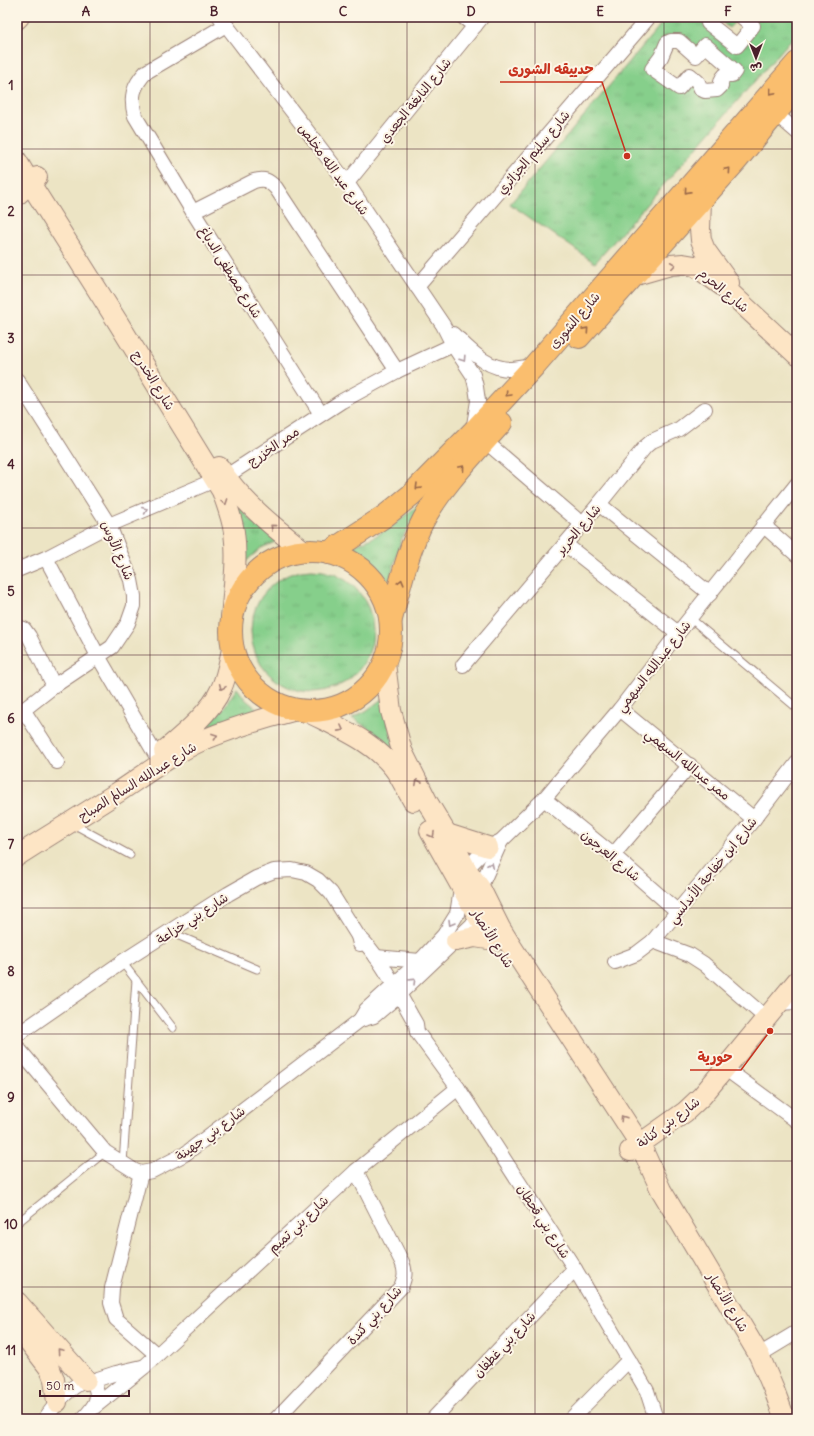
<svg xmlns="http://www.w3.org/2000/svg" width="814" height="1436" font-family="Delius,'Playpen Sans Arabic',sans-serif">
	<style>
		.park { fill: url(#park-tufts); stroke: #68775b; fill-rule: evenodd }
		.lines { fill: none; stroke-linecap: round; stroke-linejoin: round }
		.lane-casing { stroke: #9b8278; stroke-width: 9 }
		.street-casing { stroke: #9b8278; stroke-width: 16 }
		.secondary-casing { stroke: #9b8278; stroke-width: 22 }
		.primary-casing { stroke: #9b8278; stroke-width: 24 }
		.lane { stroke: #fff; stroke-width: 7 }
		.street { stroke: #fff; stroke-width: 14 }
		.secondary { stroke: #fde5c5; stroke-width: 20 }
		.primary { stroke: #fabe6e; stroke-width: 22 }
		.oneway { stroke: #996749 }
		.oneway2 { stroke: #a48278 }
		.oneway3 { stroke: #ae9aa0 }
		.grid { fill: none; stroke: #4a1f2b; stroke-width: 1; stroke-opacity: 0.55 }
		.labels { text-anchor: middle; stroke-width: 4; stroke-linejoin: round; paint-order: stroke }
		.street-label { font-size: 13px; fill: #4a1f2b; stroke: #fcf5e5 }
		.leader { fill: none; stroke: #c8321e; stroke-width: 1.5 }
		.callout-dot { fill: #c8321e; stroke: #fcf5e5; stroke-width: 1.5 }
		.callout-label { font-size: 14px; text-anchor: middle; font-weight: bold; fill: #c8321e; stroke: #fcf5e5; stroke-width: 4; stroke-linejoin: round; paint-order: stroke }
		.neatline { fill: none; stroke: #4a1f2b; stroke-width: 1.5 }
		.grid-label { font-size: 13px; text-anchor: middle; font-weight: bold; fill: #4a1f2b }
	</style>
	<defs>
		<pattern id="park-tufts" width="24" height="20" patternUnits="userSpaceOnUse"><rect width="24" height="20" fill="#86cf8b"/><path d="M3 7l-1-3M5 7V3M7 7l1-3M15 17l-1-3M17 17v-4M19 17l1-3" fill="none" stroke="#75b178"/></pattern>
	</defs>
	<rect width="100%" height="100%" fill="#fcf5e5"/>
	<filter id="ink" filterUnits="userSpaceOnUse"><feTurbulence type="fractalNoise" baseFrequency=".025" numOctaves="2"/><feDisplacementMap in="SourceGraphic" scale="8" xChannelSelector="R" yChannelSelector="G"/><feConvolveMatrix kernelMatrix="1 2 1 2 8 2 1 2 1" color-interpolation-filters="sRGB"/></filter>
	<filter id="wash" filterUnits="userSpaceOnUse"><feTurbulence type="fractalNoise" baseFrequency=".012" numOctaves="4" result="noise"/><feDisplacementMap in="SourceGraphic" scale="16" xChannelSelector="R" yChannelSelector="G"/><feGaussianBlur stdDeviation="0.9" result="paint"/><feColorMatrix in="noise" values="0 0 0 0 0 0 0 0 0 0 0 0 0 0 0 0 0 1.4 0 .05"/><feComposite in="paint" operator="in"/></filter>
	<g filter="url(#wash)">
		<rect width="100%" height="100%" fill="#ece4c4"/>
		<!-- park -->
		<g class="park">
			<path d="M667,17H713L737,46L757,17H797V33L595,263L510,204ZM679,41L696,56L705,45L732,75L705,91L690,75L678,88L652,69Z"/>
			<path d="M727,17L735,22L729,28L723,23Z"/>
			<path d="M423,501L401,540L389,582C379,568 367,557 353,546L372,538L394,525Z"/>
			<path d="M235,502L251,520L277,541L261,548L244,563Z"/>
			<circle cx="312" cy="631" r="61"/>
			<path d="M237,688L246,700L260,711L221,721L203,730L223,709Z"/>
			<path d="M382,699L397,756L377,734L352,718L366,711Z"/>
		</g>
	</g>
	<g filter="url(#ink)">
		<g class="lines">
			<!-- lane casing -->
			<g class="lane-casing">
				<g id="lane">
					<path d="M690,618L797,708"/>
					<path d="M73,824L130,855"/>
					<path d="M170,932L257,969"/>
					<path d="M122,962L173,1028"/>
					<path d="M123,1163L136,980"/>
					<path d="M17,1223L105,1152"/>
				</g>
			</g>
			<!-- street casing -->
			<g class="street-casing">
				<g id="street">
					<path d="M220,17L347,183L443,325L453,345L473,375L476,387L478,401L473,431"/>
					<path d="M463,17L475,26"/>
					<path d="M713,17L708,23L737,46L753,26L742,17"/>
					<path d="M226,25L146,72C133,86 130,97 135,116L193,212L321,414"/>
					<path d="M671,41H679L696,56L705,45L735,71L732,75H725C722,78 720,81 721,86L717,90L705,91L701,89L698,82L690,75L679,88L652,69L661,57L667,43Z"/>
					<path d="M775,113L797,132"/>
					<path d="M347,183L482,17"/>
					<path d="M193,212L254,181C264,178 268,180 276,188L397,371"/>
					<path d="M417,287L649,17"/>
					<path d="M453,334C470,350 487,370 513,369C520,368 527,367 534,366"/>
					<path d="M17,380L109,525L131,580L134,596V606L128,623L112,647L54,686L17,715"/>
					<path d="M485,441L582,524"/>
					<path d="M225,477L342,401L397,371L453,345L460,340"/>
					<path d="M599,504L710,594"/>
					<path d="M763,525L797,555"/>
					<path d="M565,544L678,633"/>
					<path d="M46,558L98,656L157,757"/>
					<path d="M17,570L46,558L109,525L215,480"/>
					<path d="M17,627L24,629L29,636L54,686"/>
					<path d="M463,665L599,504L645,447L652,441L679,429L705,409"/>
					<path d="M620,709L754,819"/>
					<path d="M24,711L57,762"/>
					<path d="M544,799L613,855L677,911"/>
					<path d="M613,855L690,765"/>
					<path d="M358,936C381,956 400,997 416,1024L417,1032L458,1088L575,1269L629,1360L647,1391L656,1419"/>
					<path d="M653,941L690,955L704,964L766,1018"/>
					<path d="M376,957L420,961"/>
					<path d="M615,962L636,954L653,941L754,819L797,763"/>
					<path d="M779,1003L797,1002"/>
					<path d="M360,1020L374,1016L393,1000L479,918L481,904L480,888L501,841"/>
					<path d="M17,1035L122,962L228,894L256,878L274,871L292,870L306,873L318,880L331,893L358,936L360,944"/>
					<path d="M17,1047L105,1152L135,1171L141,1173L152,1171L185,1154L360,1020L366,1010L420,961L444,935L457,914L463,877L466,869L488,847L501,841L544,799L620,709L678,633L797,484"/>
					<path d="M726,1069L797,1121"/>
					<path d="M141,1173L112,1288L111,1303L116,1319L157,1355"/>
					<path d="M759,1355L797,1332"/>
					<path d="M92,1381L116,1373L142,1367"/>
					<path d="M93,1408L144,1367L356,1171L458,1088"/>
					<path d="M45,1419C56,1403 68,1388 86,1380L92,1381C103,1397 94,1407 83,1419"/>
					<path d="M276,1419L401,1287C405,1277 406,1272 402,1262L356,1171"/>
					<path d="M433,1419L575,1269"/>
					<path d="M571,1419L629,1360"/>
				</g>
			</g>
			<!-- secondary casing -->
			<g class="secondary-casing">
				<g id="secondary">
					<path d="M17,19L19,17"/>
					<path d="M17,161L30,183L119,324L222,491C227,505 232,518 234,532C238,560 233,590 231,619"/>
					<path d="M17,195L37,177"/>
					<path d="M701,200L700,229L701,240L705,250L729,283"/>
					<path d="M636,275L671,265L683,264L695,266L724,287L797,355"/>
					<path d="M219,467C241,501 272,526 304,551"/>
					<path d="M385,663L391,711L402,751L428,803L458,853L466,869L480,888L500,928L513,949L640,1144L661,1190L759,1355L774,1390L785,1419"/>
					<path d="M306,711C339,728 377,742 398,774C403,783 408,792 413,801"/>
					<path d="M164,751C183,735 211,712 221,689C227,676 229,663 232,649"/>
					<path d="M430,831L479,918L495,941"/>
					<path d="M447,834L488,847"/>
					<path d="M17,856C51,834 86,813 120,791C147,773 174,753 203,740C233,728 265,718 296,710"/>
					<path d="M456,941L475,937L494,940"/>
					<path d="M630,1151L685,1112L702,1096L797,981"/>
					<path d="M17,1302L86,1380"/>
					<path d="M17,1326L50,1369L54,1379L57,1402"/>
				</g>
			</g>
			<!-- primary casing -->
			<g class="primary-casing">
				<g id="primary">
					<path d="M579,337L736,161L797,87"/>
					<circle cx="311" cy="631" r="80"/>
					<path d="M328,553L385,516L411,495L473,432L534,366L797,63"/>
					<path d="M391,619C399,589 406,558 419,529C435,493 474,453 501,423"/>
				</g>
			</g>
			<!-- lane -->
			<use href="#lane" class="lane"/>
			<!-- street -->
			<use href="#street" class="street"/>
			<!-- secondary -->
			<use href="#secondary" class="secondary"/>
			<!-- primary -->
			<use href="#primary" class="primary"/>
		</g>
		<!-- one-way arrows -->
		<defs><path id="oneway-chevron" d="M-2-3.5L2.5 0L-2 3.5" fill="none" stroke-width="1.6" stroke-linecap="round" stroke-linejoin="round"/></defs>
		<g class="oneway">
			<use href="#oneway-chevron" transform="translate(772 92) rotate(131)"/>
			<use href="#oneway-chevron" transform="translate(728 170) rotate(-49)"/>
			<use href="#oneway-chevron" transform="translate(687 191) rotate(131)"/>
			<use href="#oneway-chevron" transform="translate(586 330) rotate(-48)"/>
			<use href="#oneway-chevron" transform="translate(508 394) rotate(133)"/>
			<use href="#oneway-chevron" transform="translate(462 468) rotate(-50)"/>
			<use href="#oneway-chevron" transform="translate(418 487) rotate(135)"/>
			<use href="#oneway-chevron" transform="translate(401 582) rotate(-75)"/>
		</g>
		<g class="oneway2">
			<use href="#oneway-chevron" transform="translate(673 265) rotate(-8)"/>
			<use href="#oneway-chevron" transform="translate(225 502) rotate(70)"/>
			<use href="#oneway-chevron" transform="translate(273 527) rotate(-140)"/>
			<use href="#oneway-chevron" transform="translate(222 687) rotate(114)"/>
			<use href="#oneway-chevron" transform="translate(341 729) rotate(28)"/>
			<use href="#oneway-chevron" transform="translate(215 736) rotate(-20)"/>
			<use href="#oneway-chevron" transform="translate(418 782) rotate(-117)"/>
			<use href="#oneway-chevron" transform="translate(432 835) rotate(61)"/>
			<use href="#oneway-chevron" transform="translate(623 1118) rotate(-123)"/>
			<use href="#oneway-chevron" transform="translate(60 1351) rotate(-131)"/>
		</g>
		<g class="oneway3">
			<use href="#oneway-chevron" transform="translate(463 359) rotate(57)"/>
			<use href="#oneway-chevron" transform="translate(145 510) rotate(-23)"/>
			<use href="#oneway-chevron" transform="translate(491 865) rotate(-65)"/>
			<use href="#oneway-chevron" transform="translate(451 923) rotate(121)"/>
			<use href="#oneway-chevron" transform="translate(413 981) rotate(-44)"/>
		</g>
	</g>
	<!-- grid -->
	<path class="grid" d="M150,17V1419M279,17V1419M407,17V1419M535,17V1419M664,17V1419M17,149H797M17,275H797M17,402H797M17,528H797M17,655H797M17,781H797M17,908H797M17,1034H797M17,1161H797M17,1287H797"/>
	<g class="labels">
		<!-- street labels -->
		<g class="street-label">
			<text transform="translate(415 100) rotate(-51)" y="5">شارع النابغة الجعدي</text>
			<text transform="translate(533 152) rotate(-50)" y="5">شارع سليم الجزائري</text>
			<text transform="translate(334 169) rotate(54)" y="5">شارع عبد الله مخلص</text>
			<text transform="translate(231 272) rotate(58)" y="5">شارع مصطفى الدباغ</text>
			<text transform="translate(724 290) rotate(40)" y="5">شارع الحرم</text>
			<text transform="translate(574 320) rotate(-49)" y="5">شارع الشورى</text>
			<text transform="translate(154 380) rotate(58)" y="5">شارع الخدرج</text>
			<text transform="translate(273 446) rotate(-34)" y="5">ممر الخزرج</text>
			<text transform="translate(578 529) rotate(-50)" y="5">شارع الحرير</text>
			<text transform="translate(118 550) rotate(67)" y="5">شارع الأوس</text>
			<text transform="translate(653 666) rotate(-52)" y="5">شارع عبدالله السهمي</text>
			<text transform="translate(688 764) rotate(39)" y="5">ممر عبدالله السهمي</text>
			<text transform="translate(137 781) rotate(-32)" y="5">شارع عبدالله السالم الصباح</text>
			<text transform="translate(611 855) rotate(40)" y="5">شارع العرجون</text>
			<text transform="translate(712 870) rotate(-51)" y="5">شارع ابن خفاجة الأندلسي</text>
			<text transform="translate(192 918) rotate(-33)" y="5">شارع بني خزاعة</text>
			<text transform="translate(493 938) rotate(58)" y="5">شارع الأنصار</text>
			<text transform="translate(668 1122) rotate(-37)" y="5">شارع بني كنانة</text>
			<text transform="translate(210 1133) rotate(-36)" y="5">شارع بني جهينة</text>
			<text transform="translate(544 1221) rotate(57)" y="5">شارع بني قحطان</text>
			<text transform="translate(298 1224) rotate(-43)" y="5">شارع بني تميم</text>
			<text transform="translate(728 1302) rotate(59)" y="5">شارع الأنصار</text>
			<text transform="translate(374 1315) rotate(-48)" y="5">شارع بني كندة</text>
			<text transform="translate(504 1344) rotate(-47)" y="5">شارع بني غطفان</text>
		</g>
	</g>
	<!-- callouts -->
	<path class="leader" d="M627 156L602 82H500M770 1031L741 1070H690"/>
	<g class="callout-dot">
		<circle cx="627" cy="156" r="4"/>
		<circle cx="770" cy="1031" r="4"/>
	</g>
	<g class="callout-label">
		<text x="551" y="74">حدييقه الشورى</text>
		<text x="715" y="1062">حورية</text>
	</g>
	<!-- margin -->
	<rect width="814" height="1436" fill="none" stroke="#fcf5e5" stroke-width="44"/>
	<!-- north arrow -->
	<g transform="translate(756 58) rotate(180)" stroke="#fcf5e5" stroke-width="3" paint-order="stroke">
	<path d="M0-3L7 15L0 10L-7 15Z" fill="#4a1f2b"/>
	<text y="-6" font-size="11" font-weight="bold" text-anchor="middle" fill="#4a1f2b">ش</text>
	</g>
	<!-- scale -->
	<path d="M40 1390v6h89v-6" fill="none" stroke="#4a1f2b" stroke-width="2"/>
	<text x="46" y="1390" font-size="12" fill="#4a1f2b" stroke="#fcf5e5" stroke-width="3" paint-order="stroke">50 m</text>
	<rect x="22" y="22" width="770" height="1392" class="neatline"/>
	<g class="grid-label">
		<text x="86" y="16">A</text>
		<text x="214" y="16">B</text>
		<text x="343" y="16">C</text>
		<text x="471" y="16">D</text>
		<text x="600" y="16">E</text>
		<text x="728" y="16">F</text>
		<text x="11" y="90">1</text>
		<text x="11" y="216">2</text>
		<text x="11" y="343">3</text>
		<text x="11" y="469">4</text>
		<text x="11" y="596">5</text>
		<text x="11" y="723">6</text>
		<text x="11" y="849">7</text>
		<text x="11" y="976">8</text>
		<text x="11" y="1102">9</text>
		<text x="11" y="1229">10</text>
		<text x="11" y="1355">11</text>
	</g>
</svg>
